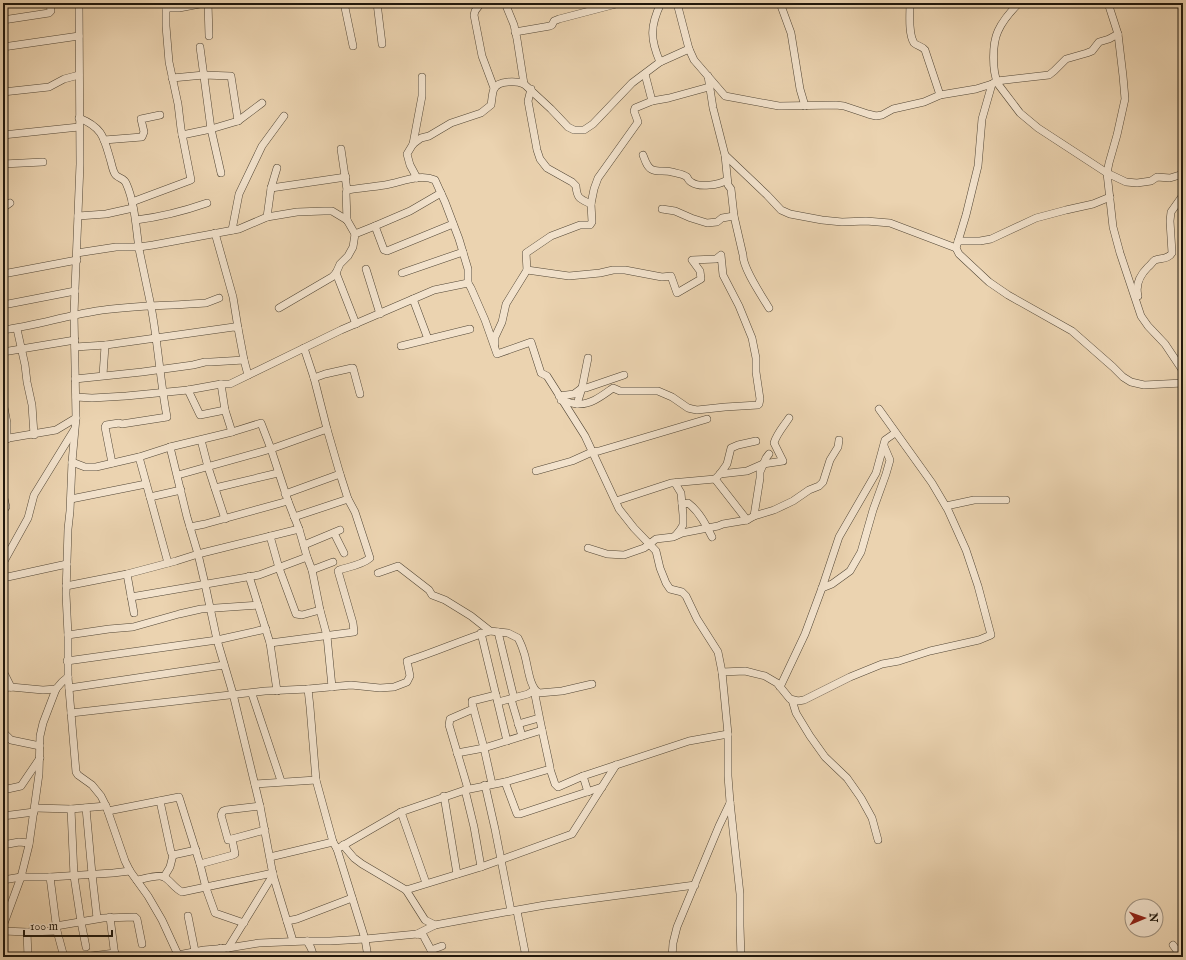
<svg xmlns="http://www.w3.org/2000/svg" width="1186" height="960" font-family="'IM FELL English',serif">
	<style>
		.lines { fill: none; stroke-linecap: round; stroke-linejoin: round }
		.minor-casing { stroke: #524635; stroke-width: 8 }
		.minor { stroke: #f2e2cc; stroke-width: 7 }
	</style>
	<rect width="100%" height="100%" fill="#ebd3b0"/>
	<filter id="stains"><feTurbulence type="fractalNoise" baseFrequency=".005" numOctaves="4"/><feColorMatrix values="0 0 0 0 .2 0 0 0 0 .09 0 0 0 0 .02 0 0 0 .5 -.17"/></filter>
	<radialGradient id="worn" r=".72"><stop offset=".6" stop-color="#630" stop-opacity="0"/><stop offset="1" stop-color="#630" stop-opacity=".3"/></radialGradient>
	<g class="lines">
		<!-- minor casing -->
		<g class="minor-casing">
			<g id="minor">
				<path d="M79,3L80,164L74,314L76,418L72,462L70,511L68,529L66,594L68,635V677L76,772L78,775L92,785L101,796L106,806L125,861L130,871L148,896L162,920L179,957"/>
				<path d="M208,3L209,36"/>
				<path d="M344,3L353,46"/>
				<path d="M481,3L475,11L474,15L482,56L494,88"/>
				<path d="M505,3L514,25L517,39L524,84"/>
				<path d="M677,3L689,49L694,60L725,96L779,106L836,105L844,106L868,114L876,116L882,115L893,109L924,102L940,95L976,89L992,84"/>
				<path d="M780,3L791,33L800,89L805,106"/>
				<path d="M910,3C910,13 908,34 914,43C917,46 922,46 925,50L940,95"/>
				<path d="M1019,3C1011,11 1003,20 998,31C992,44 992,71 998,84L1020,113L1038,128L1107,173L1126,182L1137,183L1151,181L1157,177L1170,178L1183,174"/>
				<path d="M1108,3L1118,34L1123,76L1125,99L1117,135L1109,163L1107,173L1113,227L1120,253L1141,316L1148,326L1165,344L1183,371"/>
				<path d="M166,8H179L205,3"/>
				<path d="M3,20L49,13L51,11L50,3"/>
				<path d="M515,32L550,26L552,25L554,21L559,19L620,3"/>
				<path d="M1118,34L1109,39L1099,42L1092,51L1087,53L1066,59L1054,71L1049,75L997,81L992,84L982,119L978,166L966,215L956,248L959,254L989,282L1008,295L1072,331L1113,367L1123,377L1131,382L1144,385L1183,383"/>
				<path d="M382,44L377,3H391"/>
				<path d="M3,47L79,36"/>
				<path d="M200,47L211,129L221,173"/>
				<path d="M660,62C650,39 650,26 661,3"/>
				<path d="M708,76L713,108L725,155L767,195L781,210L790,214L822,220L842,222L866,221L890,223L956,248"/>
				<path d="M172,78L204,75L231,76L238,121"/>
				<path d="M531,89L528,101L537,150L540,159L547,168L572,182L576,186C577,199 580,199 591,204"/>
				<path d="M3,92L49,87L64,79L79,75"/>
				<path d="M652,101L669,98L709,87"/>
				<path d="M79,118C104,128 104,139 111,162C112,166 113,171 115,174C117,178 124,178 126,183C135,203 136,228 139,249C143,268 147,287 151,306C158,343 160,380 167,417L122,424L119,423L106,425L105,427L112,463"/>
				<path d="M3,135L79,127"/>
				<path d="M182,135L211,129L238,121L262,103"/>
				<path d="M104,140L142,137L144,132L141,119L160,115"/>
				<path d="M413,144L422,96V77"/>
				<path d="M341,149L347,190"/>
				<path d="M643,155C645,160 647,168 653,170C658,172 666,170 672,172C676,173 683,174 687,177C688,179 689,181 691,182C699,188 719,185 727,180"/>
				<path d="M725,155L728,185L731,189L734,216L743,255C743,269 762,296 769,308"/>
				<path d="M3,164L43,162"/>
				<path d="M417,178L410,165L407,154L413,144L421,138L429,136L451,123L481,113L491,105C492,100 492,93 494,89C498,80 517,81 524,84L551,109L568,127L574,130H584L593,124L632,83L660,62L689,49"/>
				<path d="M271,188L346,177"/>
				<path d="M441,193L410,211L375,226L384,250L387,251L453,224"/>
				<path d="M132,202L191,180L181,129L178,104L169,62L166,26V3"/>
				<path d="M3,208L10,203"/>
				<path d="M662,209L675,211L691,218L707,223L717,222L722,218L734,216"/>
				<path d="M78,216L106,214L133,208"/>
				<path d="M267,217L271,188L277,168"/>
				<path d="M136,220C160,217 184,211 207,203"/>
				<path d="M347,220L346,193L347,190C360,188 372,187 385,185C400,183 419,173 435,180L445,202L459,239L468,269V283L471,288L485,320L497,354L531,342L541,373L547,376L585,436L619,509L634,528L656,551L660,568L666,583L670,589L682,592L686,596L697,619L718,652L722,672L728,734V776L730,802L740,894V926L741,957"/>
				<path d="M232,230L239,194L262,146L284,116"/>
				<path d="M215,233L233,297L238,328"/>
				<path d="M958,241H980L991,239L1036,218L1066,210L1093,204L1110,197"/>
				<path d="M77,253L116,247H139L153,245L239,229L267,217L297,212L324,211H332L347,220L355,234"/>
				<path d="M366,269L380,314"/>
				<path d="M527,270L569,276L600,273L613,270H625L662,277L671,276L677,293L701,279L700,271L692,260L716,259L721,255L723,275L739,306L752,338L756,358V372L760,399L759,404L758,405L725,407L697,410L692,409L688,408L672,397L658,391H620L613,388C603,395 591,405 577,404C572,404 566,401 561,400"/>
				<path d="M336,273L356,324"/>
				<path d="M402,273L463,252"/>
				<path d="M3,274L77,260"/>
				<path d="M1138,296C1135,284 1140,275 1148,267C1151,265 1152,262 1155,260C1161,258 1169,259 1172,253L1170,221L1171,212L1183,195"/>
				<path d="M413,299L428,339"/>
				<path d="M3,305L75,291"/>
				<path d="M279,308L332,277L336,273L340,264L348,256L353,247L355,234L375,226"/>
				<path d="M17,329L25,365L27,382L32,405L34,435"/>
				<path d="M3,330C34,326 65,316 96,311C132,305 169,306 206,303L219,298"/>
				<path d="M495,344V337L502,322L506,304L527,270L526,253L551,236L580,225H590L592,222L591,204L594,189L598,178L638,122L634,111L635,108L652,101L645,74"/>
				<path d="M401,346L470,329"/>
				<path d="M75,347L106,345"/>
				<path d="M304,348L314,378L327,429"/>
				<path d="M3,352L75,340"/>
				<path d="M103,375L105,346L106,345L234,327L238,328L244,360"/>
				<path d="M314,378L325,374L352,368H353L360,394"/>
				<path d="M75,379L142,372L193,365L205,362H211L244,360L248,375"/>
				<path d="M221,384L225,410L232,432L261,423L271,449L327,429L340,474L348,499L355,512L370,558C362,565 348,567 339,570L338,571L353,623L354,632L270,643"/>
				<path d="M188,390L200,415L225,410"/>
				<path d="M559,396L574,394L582,388H586L624,375"/>
				<path d="M76,397L92,398L126,396L188,390L221,384H230L341,330L434,290L468,283"/>
				<path d="M3,402L7,423V439"/>
				<path d="M577,404L582,388L588,358"/>
				<path d="M3,439L56,430L76,418"/>
				<path d="M201,440L208,467L225,519"/>
				<path d="M170,447L187,517L198,554L205,584L217,640L233,694L260,806L273,875L293,941"/>
				<path d="M139,457L150,497"/>
				<path d="M72,462L85,467H96L139,457L170,447L232,432"/>
				<path d="M536,471L572,461L592,452L599,451L707,419"/>
				<path d="M720,474L747,471L763,464L783,461L774,443C777,433 784,426 789,418"/>
				<path d="M178,475L271,449L288,501L205,524L190,527"/>
				<path d="M715,479L747,520"/>
				<path d="M675,483L681,493L683,515V525L680,530L676,535"/>
				<path d="M215,488L278,473"/>
				<path d="M3,494L6,507L3,511"/>
				<path d="M285,494L340,474"/>
				<path d="M71,499L146,484"/>
				<path d="M288,501L299,529L307,557L312,570L333,562"/>
				<path d="M616,501L671,483L715,479L720,474L727,464L731,448L738,445L756,441"/>
				<path d="M682,503L685,504L688,503C699,511 706,525 712,537"/>
				<path d="M946,506L974,500H1006"/>
				<path d="M754,516L760,478V472L766,458L769,454"/>
				<path d="M294,517L348,499"/>
				<path d="M334,533L344,553"/>
				<path d="M270,536L279,568L296,614L302,615L320,610"/>
				<path d="M304,545L340,530"/>
				<path d="M588,548L607,554L624,555L644,548L656,539L673,537L682,533L718,526L723,524L747,520L754,516L774,510L793,501L809,490L819,486L823,482L830,460L838,447L839,440"/>
				<path d="M3,563L28,518L34,495L74,430"/>
				<path d="M168,563L150,497L181,490"/>
				<path d="M312,570L320,610L327,636L332,687"/>
				<path d="M378,573L398,566L429,590L432,595L445,600L471,616L490,631L508,633L518,638C520,642 522,646 523,650C528,661 528,687 539,693L562,691L592,684"/>
				<path d="M127,574L134,613"/>
				<path d="M249,576L270,643L277,691"/>
				<path d="M3,578L67,564"/>
				<path d="M66,586L127,574L176,561L198,554L299,529"/>
				<path d="M822,588L832,584L850,571L861,552L873,510L886,474L890,460L884,446"/>
				<path d="M131,597L259,575L307,557"/>
				<path d="M498,632L514,698"/>
				<path d="M481,633L507,741"/>
				<path d="M68,635L109,629L133,627L179,614L201,609L258,605"/>
				<path d="M67,661L217,640L266,629"/>
				<path d="M3,671L11,687"/>
				<path d="M722,672L745,671L765,676L777,683L790,699L798,701L804,700L850,677L882,664L899,661L930,651L979,640L991,635L978,586L966,550L948,510L932,483L879,409"/>
				<path d="M780,687L805,634L822,588L839,537L876,473L885,440L895,433"/>
				<path d="M3,688L11,687L43,690L56,689"/>
				<path d="M69,688L224,665"/>
				<path d="M308,689L310,707L316,780L333,842L337,849L365,939L368,957"/>
				<path d="M252,694L281,781"/>
				<path d="M511,699L522,736"/>
				<path d="M792,700L796,713L810,736L825,757L847,778L861,798L872,818L878,840"/>
				<path d="M71,713L265,691L308,689L351,685L380,688L394,687L407,682L410,676L407,661C435,652 462,640 490,631"/>
				<path d="M518,724L539,718"/>
				<path d="M3,732L11,740L40,746"/>
				<path d="M457,753L484,748L542,730"/>
				<path d="M550,769L555,784L558,787L583,776L689,741L728,734"/>
				<path d="M583,776L588,792"/>
				<path d="M505,782L517,814H520L602,787"/>
				<path d="M255,784L316,780"/>
				<path d="M492,784L484,748L472,703V701L496,695"/>
				<path d="M485,785L495,829L511,911"/>
				<path d="M468,789L449,725L450,719L473,709"/>
				<path d="M3,790L21,786L40,758"/>
				<path d="M465,790L474,827L481,867"/>
				<path d="M444,796L457,874"/>
				<path d="M160,801L171,852L173,855L196,850"/>
				<path d="M260,806L226,810L223,811L221,815L228,840L265,830"/>
				<path d="M35,808L71,809L106,806"/>
				<path d="M86,808L92,874L97,918"/>
				<path d="M71,809L74,876L81,922L86,947"/>
				<path d="M108,811L179,797L200,864"/>
				<path d="M401,812L426,883"/>
				<path d="M3,816L34,812"/>
				<path d="M232,839L235,854L233,855L200,864L206,888L215,913L244,923"/>
				<path d="M3,845L19,842L29,843"/>
				<path d="M343,845L354,858L362,864L406,890L425,920L435,925"/>
				<path d="M337,849L401,812L465,790L505,782L550,769V767L542,730L534,690L528,694L498,702"/>
				<path d="M270,857L333,842"/>
				<path d="M50,877L113,873L130,871"/>
				<path d="M164,877L170,867L173,855"/>
				<path d="M3,880L21,877H50L57,931L64,957"/>
				<path d="M137,880C143,879 159,874 164,877C170,880 174,888 182,892L273,873"/>
				<path d="M406,890L481,867L572,834L616,765"/>
				<path d="M517,911L526,957"/>
				<path d="M188,916L195,951"/>
				<path d="M110,917L115,957"/>
				<path d="M287,921L297,919L352,898"/>
				<path d="M3,926L21,877L29,845L39,774L40,736L43,723L56,689L62,682L68,677"/>
				<path d="M56,926L103,918L135,917L137,919L142,944"/>
				<path d="M3,931L27,932L57,931"/>
				<path d="M27,932L28,957"/>
				<path d="M417,934L435,925L489,915L545,905L695,885"/>
				<path d="M307,941L311,948L314,957"/>
				<path d="M1173,945L1178,952L1180,957"/>
				<path d="M221,948L223,957"/>
				<path d="M228,948L273,875"/>
				<path d="M431,950L442,946"/>
				<path d="M178,955L204,950L228,948L259,943L307,941H330L365,939L417,934L423,935L431,950L433,957"/>
				<path d="M91,956L115,953"/>
				<path d="M672,957L673,943L677,927L719,826L730,803"/>
			</g>
		</g>
		<!-- minor -->
		<use href="#minor" class="minor"/>
	</g>
	<!-- margin -->
	<rect width="1186" height="960" fill="none" stroke="#ebd3b0" stroke-width="16"/>
	<rect x="4" y="4" width="1178" height="952" fill="none" stroke="#1f170c" stroke-width="2"/>
	<rect x="8" y="8" width="1170" height="944" fill="none" stroke="#1f170c"/>
	<!-- north arrow -->
	<g transform="translate(1144 918) rotate(88)"><circle r="19" fill="#f2e2cc" stroke="#9e917f"/>
	<path d="M0-3L7 15L0 10L-7 15Z" fill="#8f2418"/>
	<text y="-6" font-size="11" font-weight="bold" text-anchor="middle" fill="#1f170c">N</text>
	</g>
	<!-- scale -->
	<path d="M24 930v6h88v-6" fill="none" stroke="#1f170c" stroke-width="2"/>
	<text x="30" y="930" font-size="12" fill="#1f170c" stroke="#f2e2cc" stroke-width="3" paint-order="stroke">100 m</text>
	<rect width="100%" height="100%" filter="url(#stains)"/>
	<rect width="100%" height="100%" fill="url(#worn)"/>
</svg>
